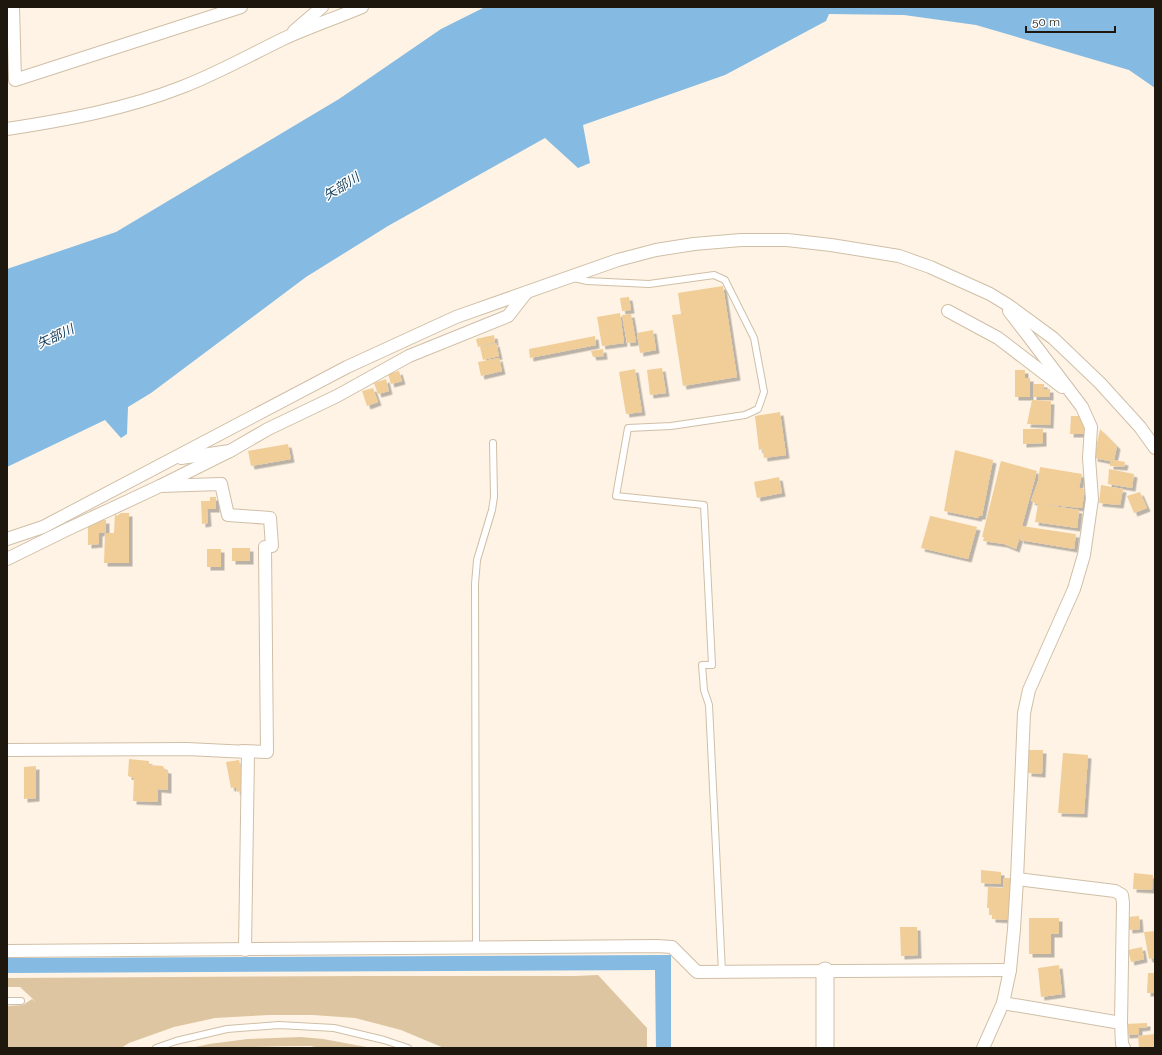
<svg xmlns="http://www.w3.org/2000/svg" width="1162" height="1055" font-family="Raleway,'Noto Sans JP',sans-serif">
	<style>
		.green { fill: #dec5a1 }
		.water { fill: #85bae3 }
		.building { fill: #f1cd97; filter: url(#shadow) }
		.lines { fill: none; stroke-linecap: round; stroke-linejoin: round }
		.lane-casing { stroke: #d0bfa7; stroke-width: 8 }
		.street-casing { stroke: #d0bfa7; stroke-width: 14 }
		.secondary-casing { stroke: #d0bfa7; stroke-width: 19 }
		.lane { stroke: #fff; stroke-width: 6 }
		.street { stroke: #fff; stroke-width: 12 }
		.secondary { stroke: #fff; stroke-width: 17 }
		.labels { text-anchor: middle; stroke-width: 3; stroke-linejoin: round; paint-order: stroke }
		.water-label { font-size: 13px; font-style: italic; fill: #143d59; stroke: #fff }
	</style>
	<defs>
		<filter id="shadow"><feDropShadow dx="3.5" dy="3.5" stdDeviation="0" flood-color="#0004"/></filter>
	</defs>
	<rect width="100%" height="100%" fill="#fef3e4"/>
	<!-- green -->
	<g class="green">
		<path d="M598,975L647,1028V1048H444L401,1030L355,1018L313,1015H269L215,1018L174,1027L129,1043L121,1048H7V1006L23,1005L32,999L36,1002L20,987H7V978L365,976H575Z"/>
		<path d="M301,1037L323,1039L372,1048H319L311,1046C271,1046 231,1048 191,1048L209,1044L248,1039Z"/>
	</g>
	<!-- water -->
	<g class="water">
		<path d="M485,7H1155V88L1129,70L976,25L904,15L829,14L826,21L725,75L583,125L590,163L578,168L545,138L388,226L306,277L151,393L128,407L127,434L121,438L105,420L7,467V269L116,232L339,99L441,29Z"/>
		<path d="M671,955V1048H656L655,970L7,973V958Z"/>
	</g>
	<!-- building -->
	<g class="building">
		<path d="M723,286L737,377L683,386L672,315L681,314L678,293Z"/>
		<path d="M629,297L631,310L622,311L620,298Z"/>
		<path d="M620,313L624,343L602,346L597,317Z"/>
		<path d="M631,314L636,342L627,343L622,315Z"/>
		<path d="M653,330L656,350L640,353L637,333Z"/>
		<path d="M494,335L495,342L478,347L476,339Z"/>
		<path d="M595,336L596,345L530,358L529,349Z"/>
		<path d="M496,343L499,356L483,360L480,347Z"/>
		<path d="M603,349L604,356L593,357L591,351Z"/>
		<path d="M499,358L502,371L481,376L478,362Z"/>
		<path d="M662,368L666,393L650,395L647,370Z"/>
		<path d="M635,369L642,412L626,414L619,372Z"/>
		<path d="M1015,370H1025V378H1030V397H1015Z"/>
		<path d="M399,371L402,381L391,384L388,374Z"/>
		<path d="M386,379L389,391L378,394L374,383Z"/>
		<path d="M1033,384H1044V389H1050V397H1033Z"/>
		<path d="M373,388L378,402L367,406L362,391Z"/>
		<path d="M1032,400L1051,401L1050,425L1027,424Z"/>
		<path d="M780,412L786,455L764,458L763,449L759,450L755,416Z"/>
		<path d="M1071,416H1087L1084,434H1070Z"/>
		<path d="M1023,429H1043V443L1023,444Z"/>
		<path d="M1100,429L1117,446L1114,460L1125,462L1124,467L1110,466V463L1114,462L1094,458Z"/>
		<path d="M288,444L291,459L251,466L248,451Z"/>
		<path d="M955,450L993,460L982,516H979L978,518L944,511Z"/>
		<path d="M1001,461L1037,471L1022,526L1075,534H1076L1074,549L1020,540L1022,530L1016,549L1004,544L983,541L984,537H982Z"/>
		<path d="M1040,467L1082,474L1079,488L1085,489L1082,508L1040,504L1079,510L1077,528L1035,522L1038,504L1034,503V502L1031,501L1038,481Z"/>
		<path d="M1109,469L1134,474L1132,488L1108,484Z"/>
		<path d="M779,477L782,493L757,498L754,482Z"/>
		<path d="M1101,485L1123,489L1120,505L1099,503Z"/>
		<path d="M1140,492L1147,508L1134,513L1127,496Z"/>
		<path d="M210,497H216V509H207L208,523L202,524L201,501H210Z"/>
		<path d="M115,513L117,516L121,513H129V563H104L105,533H114Z"/>
		<path d="M930,516H931L977,527L968,559L921,548Z"/>
		<path d="M106,520V532L99,533V544L88,545V521Z"/>
		<rect x="232" y="548" width="18" height="13"/>
		<rect x="207" y="549" width="14" height="18"/>
		<path d="M1028,750H1043L1042,774L1028,773Z"/>
		<path d="M1063,753L1088,755L1084,814L1058,813Z"/>
		<path d="M129,759L149,761V765L163,766L165,770H168V790L158,789V802L133,801L134,778L128,776Z"/>
		<path d="M239,760L246,790L237,792L236,787L231,788L226,762Z"/>
		<path d="M36,766V798L24,799V767Z"/>
		<path d="M981,870L1001,872V884L981,883Z"/>
		<path d="M1134,873L1153,875L1152,890L1133,889Z"/>
		<path d="M1003,878H1013L1011,920L992,919V915H989V908H987L988,887L1003,888Z"/>
		<path d="M1139,916L1140,929L1129,930L1128,917Z"/>
		<path d="M1029,918H1059V934H1051V954H1029Z"/>
		<path d="M900,927H917L918,955L901,956Z"/>
		<path d="M1155,931V958L1149,959L1144,932Z"/>
		<path d="M1142,947L1144,959L1131,962L1128,950Z"/>
		<path d="M1059,965L1062,994L1041,997L1038,968Z"/>
		<path d="M1148,973H1155V993H1147Z"/>
		<path d="M1147,1023V1027L1139,1028V1034L1126,1035L1125,1024Z"/>
		<path d="M1155,1034V1048H1139L1138,1036Z"/>
	</g>
	<g class="lines">
		<!-- lane casing -->
		<g class="lane-casing">
			<g id="lane">
				<path d="M574,278L587,281L649,284L714,275L725,280L754,338L764,392L758,409L745,415L671,426L628,428L616,496L704,505L712,665H702L704,690L709,705L722,972"/>
				<path d="M476,948L475,584L477,560L492,510L494,497L493,443"/>
				<path d="M7,1001H21"/>
				<path d="M156,1048L176,1041L227,1029L279,1025L334,1028L384,1040L408,1048"/>
			</g>
		</g>
		<!-- street casing -->
		<g class="street-casing">
			<g id="street">
				<path d="M13,7L15,80L241,7"/>
				<path d="M294,31L322,7"/>
				<path d="M7,129C66,120 126,109 182,87C216,74 250,55 283,39C309,27 336,18 362,7"/>
				<path d="M948,311L998,338L1062,387"/>
				<path d="M230,451L160,486L221,484L228,515L270,518L272,546L265,547L267,752L242,751"/>
				<path d="M181,458L230,451L268,429L337,396L409,356L508,316L526,293"/>
				<path d="M7,539L43,527L347,367L456,317L618,260L656,250L694,244L741,240H787L831,245L899,256L930,267L990,294L1008,305L1053,338L1100,383L1140,427L1155,448"/>
				<path d="M7,559L66,530L160,486"/>
				<path d="M7,750L187,749L248,752L245,950"/>
				<path d="M1017,879L1115,891L1122,895L1123,903L1121,1023"/>
				<path d="M7,951L657,946L672,947L697,972L1010,970"/>
				<path d="M1003,1003L1121,1023L1122,1044L1124,1048"/>
				<path d="M983,1048L1003,1003L1010,970L1014,929L1017,879L1024,713L1029,690L1074,589L1084,555L1092,499L1089,458L1091,427L1082,407L1029,337L1009,311"/>
			</g>
		</g>
		<!-- secondary casing -->
		<g class="secondary-casing">
			<path id="secondary" d="M825,971V1048"/>
		</g>
		<!-- lane -->
		<use href="#lane" class="lane"/>
		<!-- street -->
		<use href="#street" class="street"/>
		<!-- secondary -->
		<use href="#secondary" class="secondary"/>
	</g>
	<g class="labels">
		<!-- water labels -->
		<g class="water-label">
			<text transform="translate(341 186) rotate(-32)" y="5">矢部川</text>
			<text transform="translate(55 336) rotate(-25)" y="5">矢部川</text>
		</g>
	</g>
	<!-- border -->
	<rect width="1162" height="1055" fill="none" stroke="#1d170e" stroke-width="16"/>
	<!-- scale -->
	<path d="M1026 26v6h89v-6" fill="none" stroke="#1d170e" stroke-width="2"/>
	<text x="1032" y="26" font-size="12" fill="#1d170e" stroke="#ffffff" stroke-width="3" paint-order="stroke">50 m</text>
</svg>
